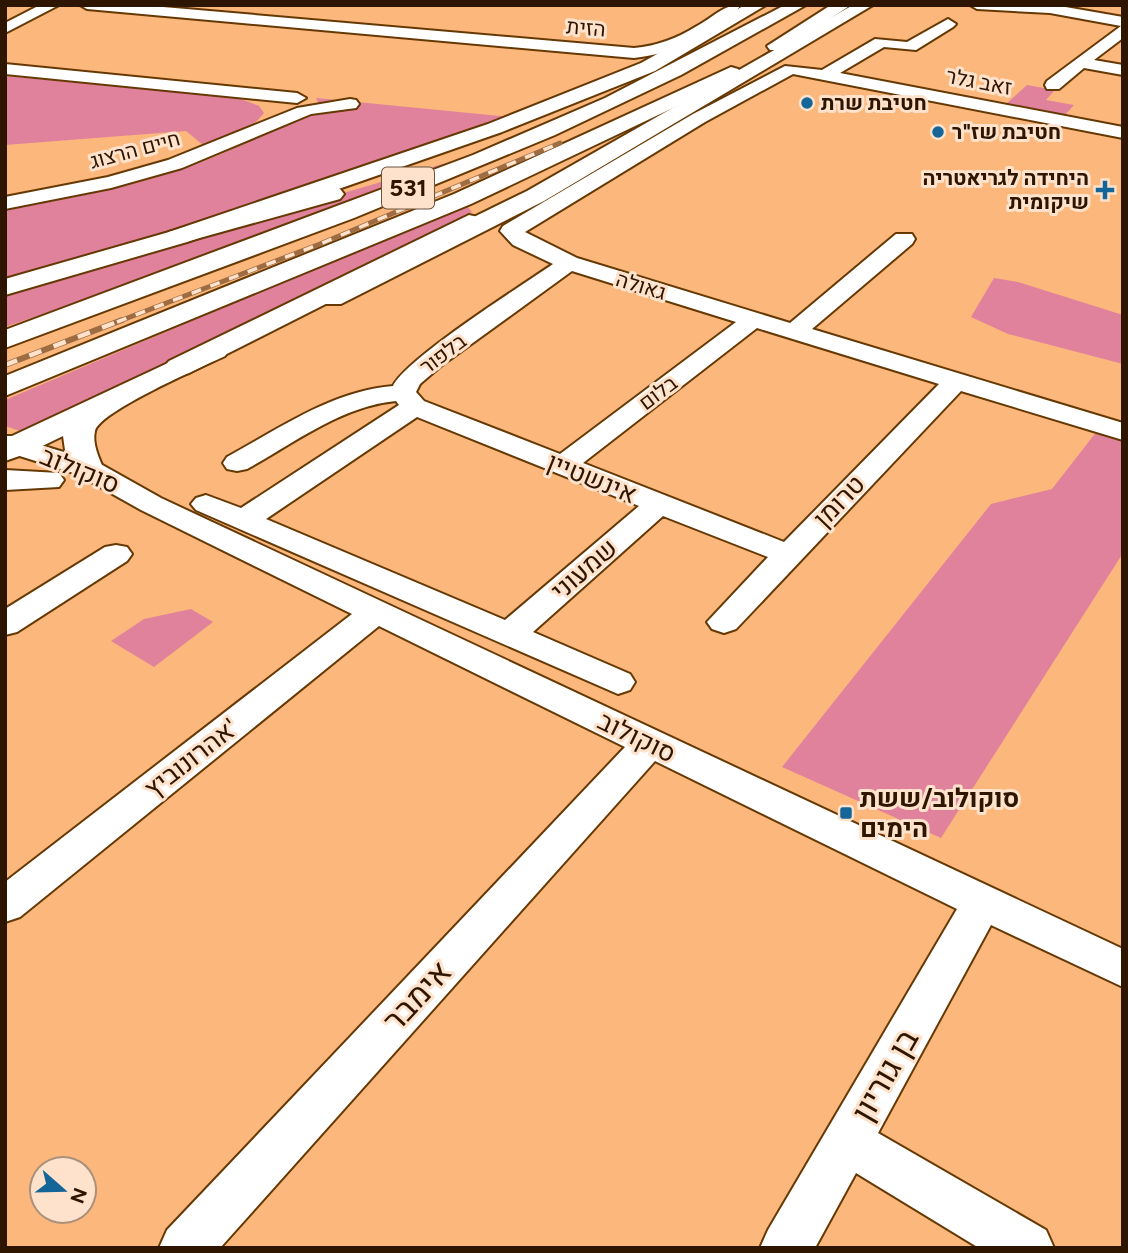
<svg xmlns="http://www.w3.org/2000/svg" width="1128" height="1253" font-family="Figtree,Heebo,sans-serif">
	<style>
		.green { fill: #e1829d }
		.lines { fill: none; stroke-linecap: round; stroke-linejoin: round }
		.minor-casing { stroke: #663904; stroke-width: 4 }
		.major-casing { stroke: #663904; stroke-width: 4 }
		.highway-casing { stroke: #663904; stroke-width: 4 }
		.minor { fill: #fff; fill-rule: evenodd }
		.major { fill: #fff; fill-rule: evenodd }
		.highway { fill: #fff; fill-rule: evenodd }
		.rail-far1-casing { stroke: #9d6c43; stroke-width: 5 }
		.rail-casing { stroke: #9d6c43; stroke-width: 6 }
		.rail-far1 { stroke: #fee2cb; stroke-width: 3.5; stroke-dasharray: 10; stroke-linecap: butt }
		.rail { stroke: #fee2cb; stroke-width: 4.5; stroke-dasharray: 13; stroke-linecap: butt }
		.poi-dot { fill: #156698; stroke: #fee2cb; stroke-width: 2.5 }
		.labels { text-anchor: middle; stroke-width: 6; stroke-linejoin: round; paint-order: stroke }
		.far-street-label { font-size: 21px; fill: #2e1500; stroke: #fee2cb }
		.far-poi-label { font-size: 21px; font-weight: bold; fill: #2e1500; stroke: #fee2cb; text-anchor: start }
		.shield { fill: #fee2cb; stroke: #6c523d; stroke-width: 2 }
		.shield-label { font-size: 24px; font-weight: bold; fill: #2e1500 }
		.street-label { font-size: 26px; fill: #2e1500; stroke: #fee2cb }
		.poi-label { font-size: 26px; font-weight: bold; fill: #2e1500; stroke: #fee2cb; text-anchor: start }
		.near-street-label { font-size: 32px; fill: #2e1500; stroke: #fee2cb }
	</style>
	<rect width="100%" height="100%" fill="#fbb77c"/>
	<!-- green -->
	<g class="green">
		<path d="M5,76L238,98L259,106L264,113L256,122L203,145L186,131L5,145Z"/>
		<path d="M1027,85L1055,90L1046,100L1074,105L1065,115L1006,104Z"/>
		<path d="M316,98L519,118L204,223L5,279V210C73,198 144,185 209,159C247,144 283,124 320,106Z"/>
		<path d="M446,163L452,167L222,252L5,327V292Z"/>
		<path d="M466,205L472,212L326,290L20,431L5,426V400Z"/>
		<path d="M994,278L1018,282L1123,315V364L1008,334L971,317Z"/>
		<path d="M1097,431L1123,439V553L941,838L782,767L991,504L1052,489Z"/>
		<path d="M191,609L213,622L154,667L111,641L144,619Z"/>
	</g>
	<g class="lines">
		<!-- minor casing -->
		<g class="minor-casing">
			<g id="minor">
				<path d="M40,5H59L5,33V23Z"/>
				<path d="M80,5H140L634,48C657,46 678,38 697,26C714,17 722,5 741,5C717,36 672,54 634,58L87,9Z"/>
				<path d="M970,5H1054L1123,17V38L1094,60L1123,65V75L1084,68L1059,89H1047L1045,85L1047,81L1121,26L1050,13L977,9Z"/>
				<path d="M948,19L956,24L953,27L916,50L884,47L840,73L1123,127V138L793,74L705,122L525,232L577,258L790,323L896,234H912L915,239L912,244L812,329L1123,423V440L961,391L736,629L724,633L712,629L707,622L768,557L663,516L533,632L630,674L635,682L630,690L618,694L196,510L191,504L196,498L206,495L241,508L399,405L396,401C342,406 294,443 247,469L237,471L227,469L223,463L227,457C280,428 332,391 393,386C407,358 521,286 553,264L513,245L500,231L503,226L693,114L785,66L822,70L875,39L907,42ZM572,271L736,322L560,454L424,401L416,392L420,384L441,366ZM757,328L939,384L784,542L583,463ZM417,417L639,506L505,620L266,519Z"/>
				<path d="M5,64L297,93L306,98L297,103L5,74Z"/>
				<path d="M350,99L356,100L359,104L356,108L311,114L182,168L111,188L5,209V197L108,177L168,160L297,108Z"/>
				<path d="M17,438L97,462L161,498L1123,949V987L991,925L878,1133L1046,1230L1054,1248H979L856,1173L815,1248H760L768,1230L957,909L655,761L220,1248H159L167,1230L625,747L379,626L20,917L5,922V882L352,614L141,510L77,474L7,452V440Z"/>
				<path d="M116,545L127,547L132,554L127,561L17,632L5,635V609L105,547Z"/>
			</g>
		</g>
		<!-- major casing -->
		<g class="major-casing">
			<g id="major">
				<path d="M745,5H766L655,71L502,132L187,242L5,295V279L169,232L488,124L641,63Z"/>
				<path d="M853,5H873L544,201L341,304H321L317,298L321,292L527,191Z"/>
				<path d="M215,341L225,344L229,350L225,356C202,367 100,411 95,431C92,444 99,457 103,468L99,475L87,478L75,475L66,457L63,436L28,453L5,456V436H12Z"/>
			</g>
		</g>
		<!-- highway casing -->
		<g class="highway-casing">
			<g id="highway">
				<path d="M785,5H806L681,75L555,135L354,218L5,348V330L473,155L605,98Z"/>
				<path d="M831,5H851L782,50H770L767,46Z"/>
				<path d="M731,67L738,69L741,73L738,77L471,204L5,396V376L454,194Z"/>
				<path d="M332,187L340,189L344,194L340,199L178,244L169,242L166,237L169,232Z"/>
				<path d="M469,215L478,217L481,222L478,227L189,373L179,376L169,373L164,367L169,361Z"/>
				<path d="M17,436L28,439L33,446L28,453L5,461V439Z"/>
				<path d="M5,470L59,473L64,480L59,487L5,490Z"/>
			</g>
		</g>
		<!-- minor -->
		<use href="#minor" class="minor"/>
		<!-- major -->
		<use href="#major" class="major"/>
		<!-- highway -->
		<use href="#highway" class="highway"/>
		<!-- rail-far1 casing -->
		<g class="rail-far1-casing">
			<path id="rail-far1" d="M117,322L320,244L560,143"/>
		</g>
		<!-- rail casing -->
		<g class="rail-casing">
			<path id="rail" d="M5,365L122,320"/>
		</g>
		<!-- rail-far1 -->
		<use href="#rail-far1" class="rail-far1"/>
		<!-- rail -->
		<use href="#rail" class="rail"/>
	</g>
	<!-- markers -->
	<g class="poi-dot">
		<circle cx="807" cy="103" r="7"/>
		<circle cx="938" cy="132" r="7"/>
		<path d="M1101.5 179.5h7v7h7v7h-7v7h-7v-7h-7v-7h7z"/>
		<rect x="839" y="806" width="14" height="14" rx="3.5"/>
	</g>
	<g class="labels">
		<!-- far-street labels -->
		<g class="far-street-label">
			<text transform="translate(586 28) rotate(5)" y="7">הזית</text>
			<text transform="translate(979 82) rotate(11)" y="7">זאב גלר</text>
			<text transform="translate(135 150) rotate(-15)" y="7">חיים הרצוג</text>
			<text transform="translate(641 286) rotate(17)" y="7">גאולה</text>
			<text transform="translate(443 354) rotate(-37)" y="7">בלפור</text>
			<text transform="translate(658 393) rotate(-37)" y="7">בלום</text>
		</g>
		<!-- far-poi labels -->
		<g class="far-poi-label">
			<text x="821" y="110">חטיבת שרת</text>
			<text x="952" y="139">חטיבת שז"ר</text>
			<text x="1089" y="185" text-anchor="end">היחידה לגריאטריה<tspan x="1089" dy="24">שיקומית</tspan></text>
		</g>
		<!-- shield labels -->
		<rect class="shield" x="382" y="167.5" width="52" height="41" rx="5"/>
		<g class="shield-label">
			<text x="408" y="196">531</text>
		</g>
		<!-- street labels -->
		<g class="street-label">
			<text transform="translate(80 470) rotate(22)" y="9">סוקולוב</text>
			<text transform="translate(592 478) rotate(22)" y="9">אינשטיין</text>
			<text transform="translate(839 501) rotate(-46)" y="9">טרומן</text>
			<text transform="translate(584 569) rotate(-41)" y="9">שמעוני</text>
			<text transform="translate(637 737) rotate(26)" y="9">סוקולוב</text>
			<text transform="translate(191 758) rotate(-38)" y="9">אהרונוביץ'</text>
		</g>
		<!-- poi labels -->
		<g class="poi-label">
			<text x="860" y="807">סוקולוב/ששת<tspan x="860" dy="30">הימים</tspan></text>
		</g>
		<!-- near-street labels -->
		<g class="near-street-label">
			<text transform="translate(417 996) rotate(-47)" y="11">אימבר</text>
			<text transform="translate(885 1075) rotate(-60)" y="11">בן גוריון</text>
		</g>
	</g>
	<!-- border -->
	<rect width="1128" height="1253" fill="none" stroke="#2e1500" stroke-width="14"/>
	<!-- north arrow -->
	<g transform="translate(63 1190) rotate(110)"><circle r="33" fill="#fee2cb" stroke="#ab907a" stroke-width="2"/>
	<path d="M0-5L12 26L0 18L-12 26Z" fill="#156698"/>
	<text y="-10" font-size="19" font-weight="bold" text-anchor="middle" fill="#2e1500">N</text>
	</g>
</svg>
